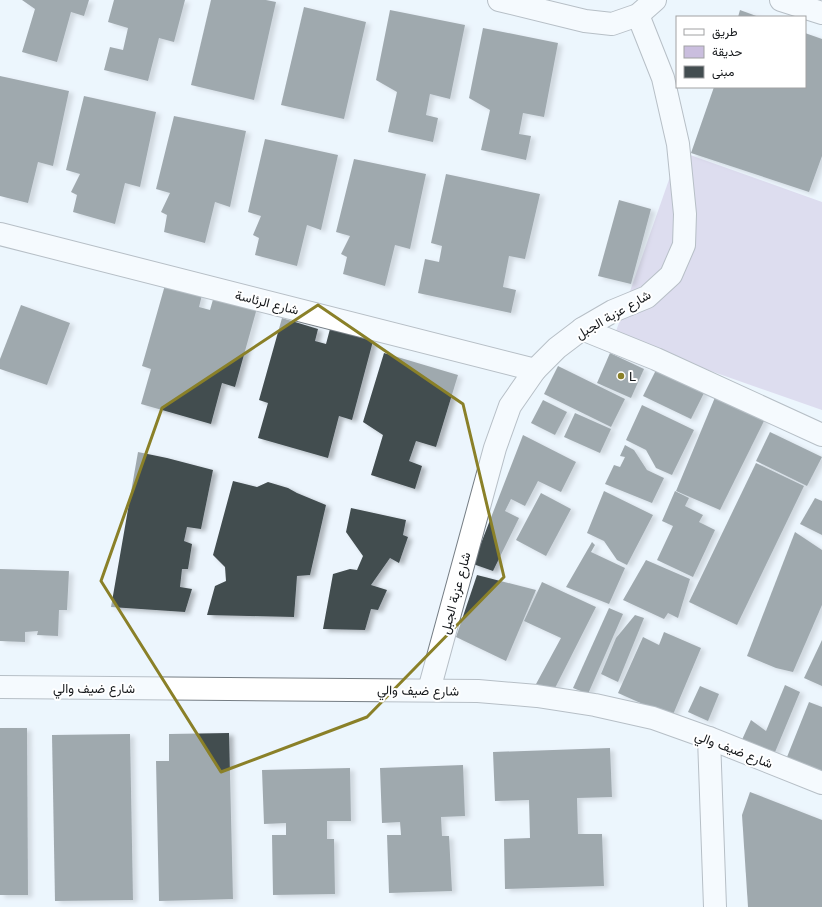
<svg xmlns="http://www.w3.org/2000/svg" width="822" height="907" font-family="Helvetica,Vazirmatn,sans-serif">
	<style>
		.green { fill: #cabede }
		.building { fill: #434d50; filter: url(#shadow) }
		.lines { fill: none; stroke-linecap: round; stroke-linejoin: round }
		.minor-casing { stroke: #757d84; stroke-width: 24 }
		.minor { stroke: #fff; stroke-width: 22 }
		.marked { fill: none; stroke: #8a8028; stroke-width: 3; stroke-linejoin: round }
		.poi-dot { fill: #8a8028; stroke: #fff; stroke-width: 1.5 }
		.labels { text-anchor: middle; stroke-width: 4; stroke-linejoin: round; paint-order: stroke }
		.street-label { font-size: 13px; fill: #14171a; stroke: #fff }
		.poi-label { font-size: 13px; fill: #14171a; stroke: #fff; text-anchor: start }
	</style>
	<defs>
		<filter id="shadow"><feDropShadow dx="4.5" dy="2.5" stdDeviation="2" flood-color="#0004"/></filter>
	</defs>
	<rect width="100%" height="100%" fill="#ecf5fd"/>
	<!-- green -->
	<path class="green" d="M679,151L822,202V410L614,337Z"/>
	<!-- building -->
	<g class="building">
		<path d="M22,0H89L84,16L71,12L57,62L22,52L35,9Z"/>
		<path d="M114,0H185L174,42L159,38L148,81L104,70L110,47L123,50L128,28L108,22Z"/>
		<path d="M211,0H266L276,2L254,100L191,85Z"/>
		<path d="M304,7L366,22L344,119L281,105Z"/>
		<path d="M390,10L465,25L450,99L430,94L426,115L438,118L433,142L388,132L397,92L376,80Z"/>
		<path d="M740,10L759,17H738Z"/>
		<path d="M483,28L558,43L544,117L523,113L519,134L531,136L526,160L481,150L490,110L469,98Z"/>
		<path d="M805,33L822,39V156L809,192L691,153L714,87H805Z"/>
		<path d="M0,76L69,91L53,166L38,162L28,203L0,196Z"/>
		<path d="M84,96L156,112L140,187L125,183L115,224L73,212L77,195L71,192L80,174L66,170Z"/>
		<path d="M174,116L246,131L230,207L215,202L205,243L164,232L167,215L161,212L170,193L156,189Z"/>
		<path d="M265,139L338,155L321,230L307,225L297,266L255,255L259,238L253,235L261,216L248,212Z"/>
		<path d="M354,159L426,174L410,249L395,245L385,286L343,274L347,257L341,254L350,236L336,232Z"/>
		<path d="M446,174L540,194L525,259L509,256L503,287L516,290L511,313L418,293L425,259L439,262L442,246L431,243Z"/>
		<path d="M619,200L651,209L631,284L598,276Z"/>
		<path d="M165,285L202,295L199,307L210,310L214,296L257,308L235,387L222,383L211,424L141,404L151,369L142,366Z"/>
		<path d="M21,305L70,323L47,385L0,369V359Z"/>
		<path d="M282,318L318,329L315,341L326,344L330,329L373,341L352,420L339,416L328,458L258,438L268,403L259,400Z"/>
		<path d="M384,353L458,375L436,447L416,441L409,461L422,466L415,489L371,475L383,435L363,422Z"/>
		<path d="M610,353L644,369L631,398L597,383Z"/>
		<path d="M660,362L708,385L691,419L643,396Z"/>
		<path d="M558,366L625,399L611,427L544,394Z"/>
		<path d="M716,395L765,419L720,510L676,491Z"/>
		<path d="M543,400L567,412L555,435L531,423Z"/>
		<path d="M642,405L694,430L672,475L656,468L646,450L626,440Z"/>
		<path d="M575,413L611,429L600,453L564,437Z"/>
		<path d="M770,432L822,457L807,486L756,461Z"/>
		<path d="M523,435L576,462L561,492L538,481L525,506L511,499L505,511L519,518L493,571L473,564Z"/>
		<path d="M625,445L634,450L647,470L664,478L652,503L605,484L614,465L620,467L625,457L620,456Z"/>
		<path d="M138,452L167,458L213,470L201,529L187,527L184,541L192,544L188,569H182L180,587L192,589L185,612L111,607Z"/>
		<path d="M756,463L804,486L737,625L689,602Z"/>
		<path d="M233,481L257,487L268,482L288,488L297,493L326,505L310,575L297,576L294,617L207,615L215,586L226,581L225,567L213,555Z"/>
		<path d="M604,491L653,515L627,565L617,560L604,541L587,533Z"/>
		<path d="M675,491L689,498L685,506L703,515L699,522L715,530L693,577L657,560L673,526L662,521Z"/>
		<path d="M541,493L571,509L546,556L516,540Z"/>
		<path d="M815,498L822,501V535L800,524Z"/>
		<path d="M351,508L406,520L403,535L408,537L399,563L390,558L371,585L387,590L378,610L371,609L365,630L323,629L333,574L350,569L357,570L363,556L346,532Z"/>
		<path d="M795,532L822,550V605L793,672L776,668L747,656Z"/>
		<path d="M592,542L595,545L591,552L625,568L609,604L566,587Z"/>
		<path d="M646,560L690,579L678,618L668,613L664,619L623,600Z"/>
		<path d="M0,569L69,571L67,610H59L58,636L37,635L38,631L25,632V642L0,641Z"/>
		<path d="M477,575L536,590L506,661L456,637Z"/>
		<path d="M542,582L596,607L553,692L536,684L561,638L524,621Z"/>
		<path d="M609,608L623,614L588,694L573,688Z"/>
		<path d="M635,615L644,618L618,682L601,674L616,638Z"/>
		<path d="M664,632L701,648L672,717L618,693L643,637L659,645Z"/>
		<path d="M822,640V686L804,678Z"/>
		<path d="M785,685L800,692L773,757L740,744L751,720L766,731Z"/>
		<path d="M700,686L719,694L708,721L688,712Z"/>
		<path d="M809,702L822,707V778L785,762Z"/>
		<path d="M0,728H27L28,895H0Z"/>
		<path d="M229,733L233,899L159,901L156,761H169V734Z"/>
		<path d="M130,734L133,900L55,901L52,735Z"/>
		<path d="M610,748L612,797L577,798L578,834H602L604,886L505,889L504,839L530,838L529,800L495,801L493,752Z"/>
		<path d="M463,765L465,816L441,817L442,836H449L452,891L389,893L387,835H401L400,822L382,823L380,768Z"/>
		<path d="M350,768L351,821H327V839H334L335,894L273,895L272,835H286V823L264,824L262,770Z"/>
		<path d="M750,792L822,820V907H748L742,815Z"/>
	</g>
	<g class="lines">
		<!-- minor casing -->
		<g class="minor-casing">
			<g id="minor">
				<path d="M499,0L585,21L612,24L638,15L655,0"/>
				<path d="M781,0L822,13"/>
				<path d="M0,234L535,370"/>
				<path d="M582,329L656,359L822,435"/>
				<path d="M0,687L478,691L537,696L595,705L653,718L709,738L822,783"/>
				<path d="M429,690L495,448L510,406L535,370L557,348L582,329L613,311L647,297L671,275L684,245L685,214L678,144L663,78L638,15"/>
				<path d="M709,738L715,907"/>
			</g>
		</g>
		<!-- minor -->
		<use href="#minor" class="minor"/>
	</g>
	<!-- marked area -->
	<path d="M0 0H822V907H0ZM318,305L463,404L504,577L367,717L221,772L101,581L162,408Z" fill="#ecf5fd" fill-opacity=".55" fill-rule="evenodd"/>
	<path class="marked" d="M318,305L463,404L504,577L367,717L221,772L101,581L162,408Z"/>
	<!-- markers -->
	<circle class="poi-dot" cx="621" cy="376" r="4"/>
	<g class="labels">
		<!-- street labels -->
		<g class="street-label">
			<text transform="translate(267 302) rotate(14)" y="5">شارع الرئاسة</text>
			<text transform="translate(613 314) rotate(-30)" y="5">شارع عزبة الجبل</text>
			<text transform="translate(455 593) rotate(-75)" y="5">شارع عزبة الجبل</text>
			<text x="94" y="693">شارع ضيف والي</text>
			<text transform="translate(418 690) rotate(1)" y="5">شارع ضيف والي</text>
			<text transform="translate(734 749) rotate(21)" y="5">شارع ضيف والي</text>
		</g>
		<!-- poi labels -->
		<g class="poi-label">
			<text x="629" y="381">L</text>
		</g>
	</g>
	<!-- legend -->
	<rect x="676" y="16" width="130" height="72" fill="#ffffff" stroke="#a1a2a3"/>
	<rect x="684" y="29" width="20" height="6" fill="#ffffff" stroke="#a1a2a3"/>
	<text x="712" y="36" font-size="12" fill="#14171a">طريق</text>
	<rect x="684" y="46" width="20" height="12" fill="#cabede" stroke="#a1a2a3"/>
	<text x="712" y="56" font-size="12" fill="#14171a">حديقة</text>
	<rect x="684" y="66" width="20" height="12" fill="#434d50" stroke="#a1a2a3"/>
	<text x="712" y="76" font-size="12" fill="#14171a">مبنى</text>
</svg>
